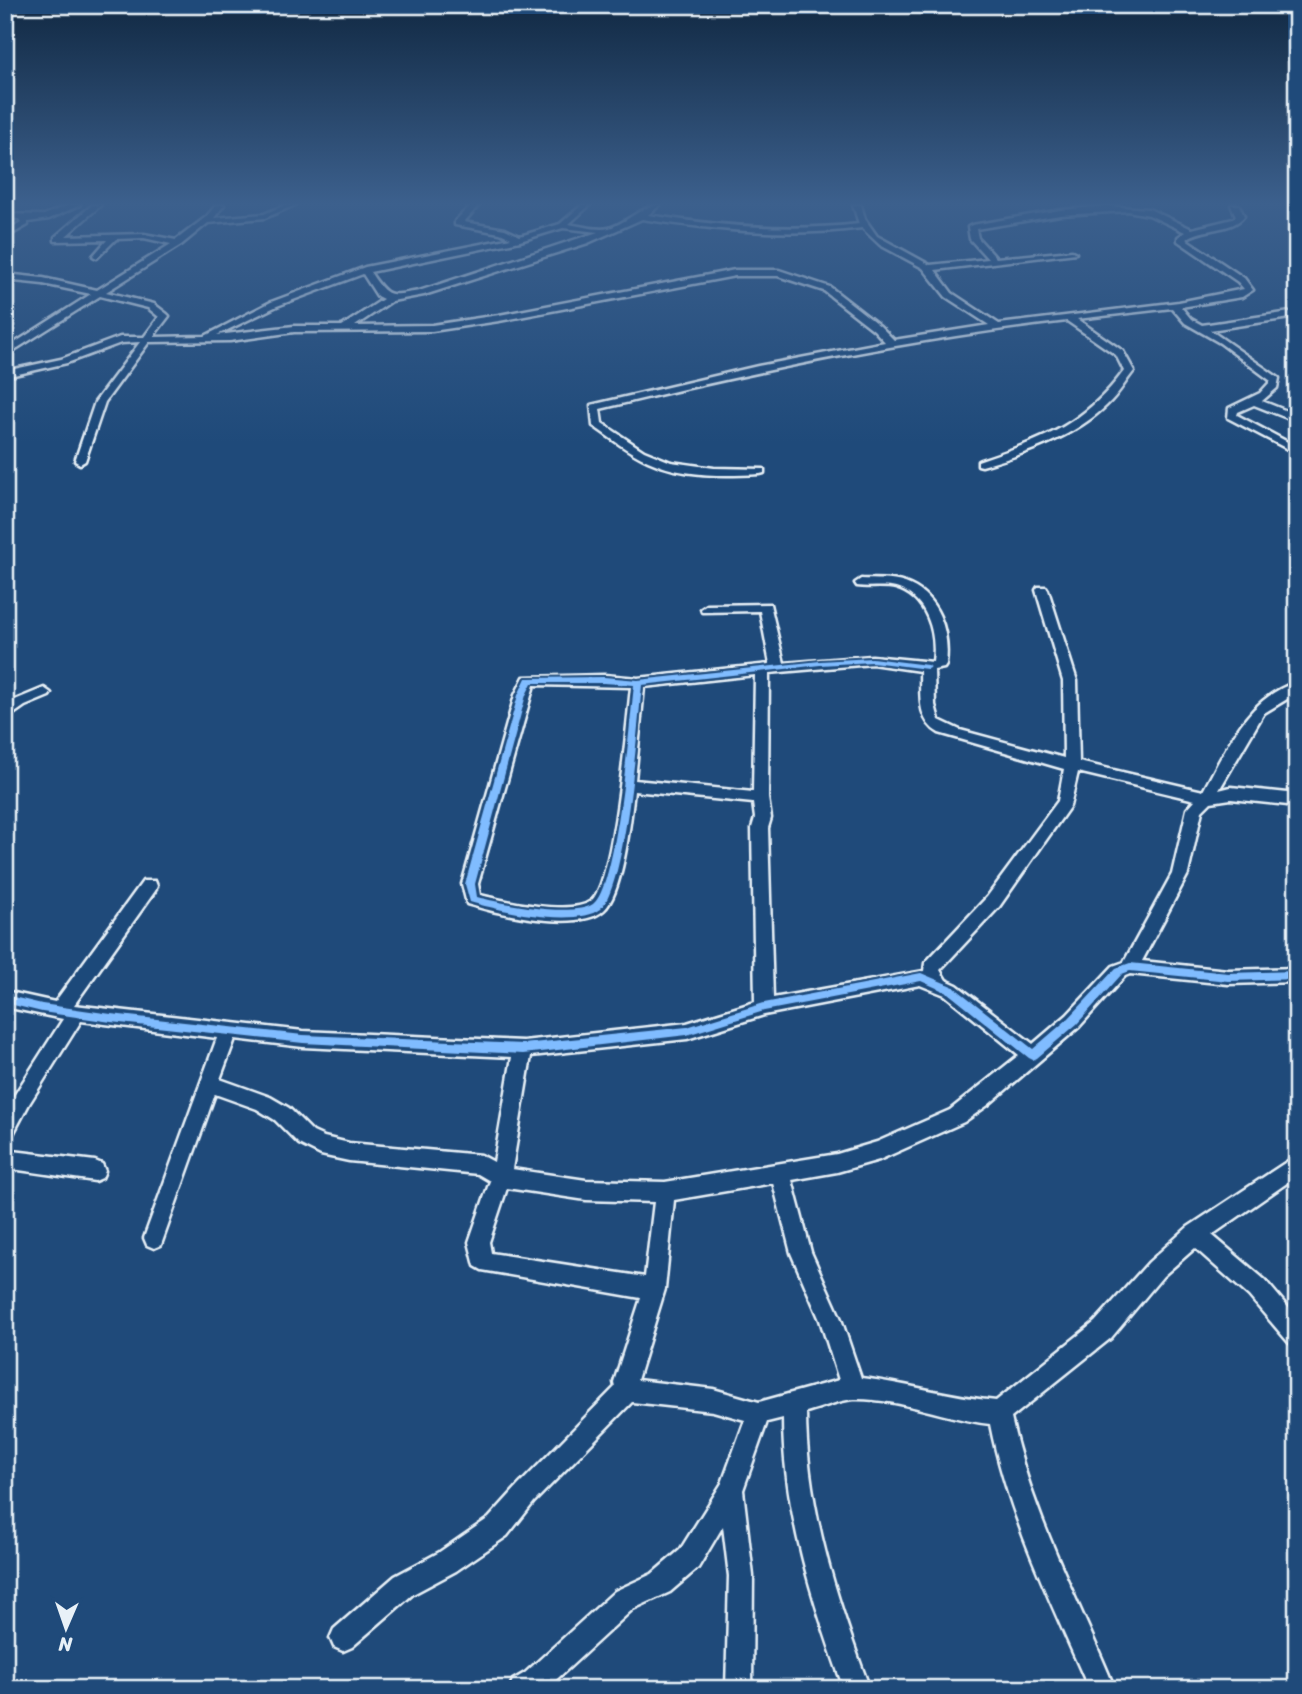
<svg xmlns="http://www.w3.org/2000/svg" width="1302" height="1694" font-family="Sriracha,sans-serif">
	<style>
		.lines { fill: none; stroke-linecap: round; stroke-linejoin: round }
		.minor-casing { stroke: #e8f1f8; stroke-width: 5 }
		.minor { fill: #1f4a7a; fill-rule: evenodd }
		.cycleway-casing { stroke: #1f4a7a; stroke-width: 4 }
		.cycleway { fill: #80bcff; fill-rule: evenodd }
	</style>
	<rect width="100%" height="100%" fill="#1f4a7a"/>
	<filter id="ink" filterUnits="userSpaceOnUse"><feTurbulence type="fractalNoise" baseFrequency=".0143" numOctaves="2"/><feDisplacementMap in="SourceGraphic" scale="14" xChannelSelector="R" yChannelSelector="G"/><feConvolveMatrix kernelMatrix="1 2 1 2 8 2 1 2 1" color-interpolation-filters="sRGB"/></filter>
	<g filter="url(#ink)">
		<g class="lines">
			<!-- minor casing -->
			<g class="minor-casing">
				<g id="minor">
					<path d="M69,205H80L49,219L28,222V225L5,238V232L21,222L19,219L5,218V214L44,215Z"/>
					<path d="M92,205H101L66,236L144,234L176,240L206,217L216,205H224L214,218L264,214L285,205H295L265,218L208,223L181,245L106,292L154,304L167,314L169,316L153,337L205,336L271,302L365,267L511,238L500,233L455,225V221L471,205H479L464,222L505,229L520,236L560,224L582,205H590L569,224C581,226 598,231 609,228C627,223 642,205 660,205L648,215C718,226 788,232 859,224L853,205H861L865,219L877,236L930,265L988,259L970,239L968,227L972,225L1060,210L1107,206L1149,209L1192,229L1233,219L1236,216L1231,205H1239L1244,216C1232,232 1203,227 1186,239L1244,278L1253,290L1242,297L1181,307L1191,319L1202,325L1297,311V317L1210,330L1279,378L1277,388L1262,401L1297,415V422L1254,405L1238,412L1237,415L1297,447V454L1228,418L1229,408L1260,393L1271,381L1220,343L1185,323L1172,308L1077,319L1123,351L1134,371C1125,382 1118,395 1107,405C1074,437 1026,454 982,466L978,465V461C1043,439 1082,427 1124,371L1116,355L1067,321C910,339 755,371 600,409L602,423L644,451L671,462L714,468L764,469V473L760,474C724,476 682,477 648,461C628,452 611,438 593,426L591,405L758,366L885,342L874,330L824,291L778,276H735L499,321L432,331L294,332L230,341L149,342L105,402L85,461L80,464L75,461L95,402L140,342L121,343L67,363L5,377V371L61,359L120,337H144L159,317L148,308L100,296L5,356V349L91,294L43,284L5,280V274L43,278L97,290L171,244L144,238L116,239L97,258L93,256L107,240L55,241V237ZM1128,211L1149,215L1185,232L1178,237V241L1238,282L1244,289L1179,302L999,324L952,293L935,270L1076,253L1072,251L996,258L978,238L976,229L1060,215ZM642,219C715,230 788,238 862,228L880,245L923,268L946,297L989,325L894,340L880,326L830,287L779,270H735L499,315L432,325L355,326L392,301L424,295L588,243ZM563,228L598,232L419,291C389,296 388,299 370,272L520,241ZM363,274L377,296L383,299L342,326H294L217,335L277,306Z"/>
					<path d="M861,579C876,580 891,578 905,583C939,595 950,632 946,665L944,668L934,670L935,705L939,720L960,730L1064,758L1063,681L1036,590L1038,587H1046L1048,590L1077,681L1079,762L1203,791C1227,748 1246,698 1297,682V693L1264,713L1219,790L1231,787L1297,794V806L1231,799L1211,802L1202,811L1188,874L1142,961L1228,970L1297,968V982L1228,984L1130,974L1125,976L1079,1027L988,1105L964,1122L879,1160L837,1172L792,1180L811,1252L841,1319L861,1378C906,1383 950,1397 996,1401L1095,1322L1149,1262L1188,1227L1297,1155V1176L1212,1235L1265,1280L1297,1318V1346L1289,1343L1249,1296L1195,1248L1163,1276L1111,1338L1011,1418C1032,1514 1078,1599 1115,1689H1089C1051,1602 1008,1516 990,1424C945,1419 900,1398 854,1399C839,1400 821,1408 806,1412C806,1506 837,1601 870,1689H844C813,1604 783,1509 783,1418L767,1422L743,1490L753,1576L752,1689H726L729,1576L723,1526L698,1568L670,1592L633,1609L546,1689H509L513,1680L525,1673L615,1591L652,1574L680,1550L722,1483L745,1420L713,1411L632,1402L534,1502L507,1536L456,1571L413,1594L352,1647L343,1651L334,1647L330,1638L334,1629L395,1576L438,1553L489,1518L518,1486L615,1387L614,1382L641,1298L482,1270L475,1266L469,1242L490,1181L478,1174L349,1161L321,1155L299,1144L275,1120L257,1109L215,1094L161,1245L154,1248L147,1245L144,1238L217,1038L81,1021L29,1104L12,1136L5,1139V1110L63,1019L5,1007V991L55,1002L143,881H155L157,886L155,891L74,1005L303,1031L523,1041L687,1023L755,1002L752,828L755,818L753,803L634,791C631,817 623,893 604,910C579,933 496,913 467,904L462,884L515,695L524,677L604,675L638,678L770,664L760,611L702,612L701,609L707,605L770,604L784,663L872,656L933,662C937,633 927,597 896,588C883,585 869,588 857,586L855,583ZM872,664L920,671C921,693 916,720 939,733L1064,769L1058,801L987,897L925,963L924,971L773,998L768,828L771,818L768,798L769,673ZM755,675L753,792L635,780L644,687ZM534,685L631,687C627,722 614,884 591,901C572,916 503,901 480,895L478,884ZM1078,772L1195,800L1187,809L1172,874L1124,962L1113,966L1067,1015L1033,1044L957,985L946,980L940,970L999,907L1070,806ZM920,985L945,995L1019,1055L950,1110L877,1142L837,1154L665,1182L586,1180L512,1169L531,1056L687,1039L764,1015ZM235,1039L303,1047L512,1057L494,1162L481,1155L349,1143L324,1137L313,1132L289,1108L270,1097L220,1079ZM773,1183L791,1253L820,1320L839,1380L759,1402L713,1389L637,1380L665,1289L674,1200ZM507,1188L586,1200L654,1202L645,1277L491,1253L489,1242Z"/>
					<path d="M44,688L51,693L49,696L25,706L5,720V707L15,700Z"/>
					<path d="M5,1150L95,1161L102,1164L105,1171L102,1178L95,1181L5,1168Z"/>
				</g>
			</g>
			<!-- minor -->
			<use href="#minor" class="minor"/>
			<!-- cycleway casing -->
			<g class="cycleway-casing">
				<g id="cycleway">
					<path d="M872,658L927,665L931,667L927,669L872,662L820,665L642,685C638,723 626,889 600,909C576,928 498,910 470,902L465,884L518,695L526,678L604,677L638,680L820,661ZM532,683H604L634,685C630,720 617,888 593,904C572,918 501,903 477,897L475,884L526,695Z"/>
					<path d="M1130,963L1228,973L1297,971V979L1228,981L1130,971L1122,974L1077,1024L1037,1058L1033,1060L1029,1058L948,993L921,981L764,1011L687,1035L523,1054L303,1043L111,1022L42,1012L5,1003V995L42,1004L111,1014L303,1035L523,1044L687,1027L764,1003L921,973L954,987L1033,1049L1069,1018L1116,968Z"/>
				</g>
			</g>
			<!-- cycleway -->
			<use href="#cycleway" class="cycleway"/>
		</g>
	</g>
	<!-- sky -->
	<linearGradient id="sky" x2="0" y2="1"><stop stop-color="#112943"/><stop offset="0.46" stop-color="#3c608d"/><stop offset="1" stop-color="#3c608d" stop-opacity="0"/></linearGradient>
	<rect width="1302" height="442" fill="url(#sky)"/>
	<!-- margin -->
	<rect width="1302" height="1694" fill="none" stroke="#1f4a7a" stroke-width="28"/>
	<rect x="14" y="14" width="1274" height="1666" fill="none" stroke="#e8f1f8" stroke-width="2.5" filter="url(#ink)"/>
	<!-- north arrow -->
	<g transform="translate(66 1628) rotate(182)" stroke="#1f4a7a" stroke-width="5" paint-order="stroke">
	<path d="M0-5L12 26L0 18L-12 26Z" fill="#e8f1f8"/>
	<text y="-10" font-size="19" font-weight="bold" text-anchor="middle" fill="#e8f1f8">N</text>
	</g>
</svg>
